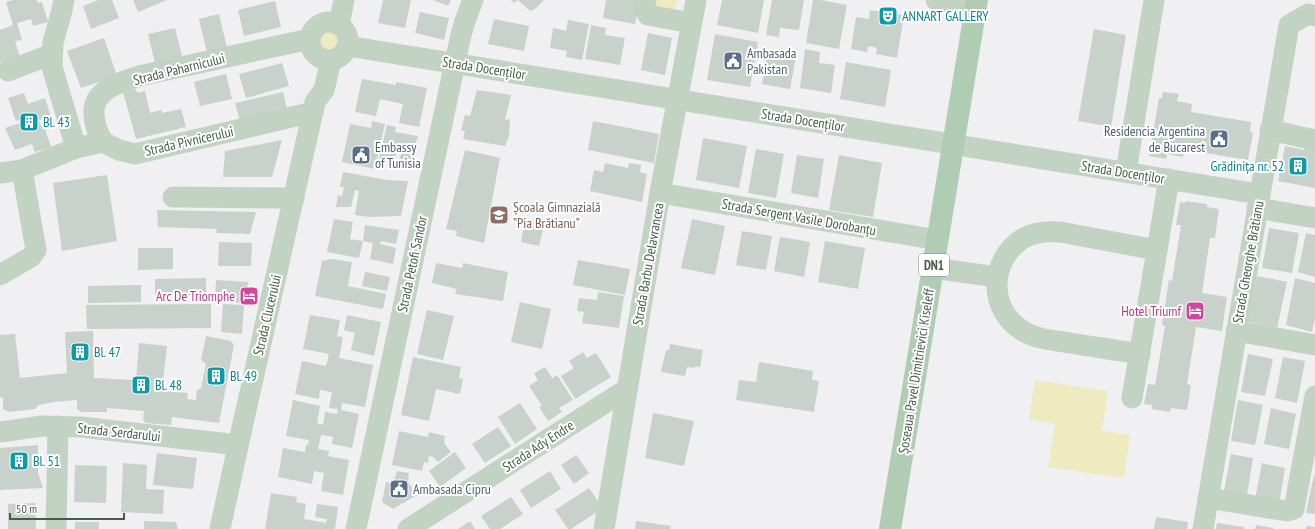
<svg xmlns="http://www.w3.org/2000/svg" width="1315" height="529" font-family="'PT Sans Narrow',sans-serif">
	<style>
		.green { fill: #edebbf }
		.building { fill: #c9d1cb }
		.lines { fill: none; stroke-linecap: round; stroke-linejoin: round }
		.minor { stroke: #c3d3c3; stroke-width: 21 }
		.major { stroke: #b0ccb2; stroke-width: 22 }
		.labels { text-anchor: middle; stroke-width: 4; stroke-linejoin: round; paint-order: stroke }
		.shield { fill: #fff; stroke: #7f8c80; stroke-width: 1 }
		.shield-label { font-size: 13px; font-weight: bold; fill: #485b49 }
		.culture-label { font-size: 14px; fill: #0d838f; stroke: #fff; text-anchor: start }
		.service-label { font-size: 14px; fill: #4e5e75; stroke: #fff; text-anchor: start }
		.street-label { font-size: 14px; fill: #485b49; stroke: #fff }
		.education-label { font-size: 14px; fill: #785e54; stroke: #fff; text-anchor: start }
		.hotel-label { font-size: 14px; fill: #b23c85; stroke: #fff; text-anchor: end }
	</style>
	<rect width="100%" height="100%" fill="#f0eff1"/>
	<!-- green -->
	<g class="green">
		<path d="M656,0H677L675,11L654,7Z"/>
		<circle cx="329" cy="41" r="12"/>
		<path d="M1035,380L1108,391L1102,431L1130,435L1124,478L1048,467L1055,424L1029,419Z"/>
	</g>
	<!-- building -->
	<g class="building">
		<path d="M13,0H37L38,3L42,2L48,22L33,26L31,19L17,23L22,40L15,41L20,57L0,63V30L13,25L6,2Z"/>
		<path d="M98,0H112L119,18L91,29L83,6Z"/>
		<path d="M133,0H167L138,12Z"/>
		<path d="M383,0H411L405,28L378,23Z"/>
		<path d="M433,0H451L448,6Z"/>
		<path d="M511,0H544L535,9L530,11L518,0L514,3Z"/>
		<path d="M606,0H639L635,24L603,18Z"/>
		<path d="M722,0H764L758,33L717,25Z"/>
		<path d="M772,0H804L799,30L780,28L779,37L766,35Z"/>
		<path d="M813,0H821L847,5L839,49L806,43Z"/>
		<path d="M275,1L281,27L244,36L238,10Z"/>
		<path d="M870,10L904,15L897,58L876,54L877,48L868,46L867,52L851,49L856,17L869,19Z"/>
		<path d="M420,12L449,18L444,40L415,33Z"/>
		<path d="M219,14L227,48L207,53L199,19Z"/>
		<path d="M494,19L529,26L524,51L488,44Z"/>
		<path d="M568,20L589,24L582,60L566,57L567,51L550,48L553,28L566,31Z"/>
		<path d="M591,25L606,28L605,35L625,38L620,65L585,59Z"/>
		<path d="M175,28L183,60L156,67L148,34Z"/>
		<path d="M1094,29L1126,35L1111,127L1078,121Z"/>
		<path d="M648,33L672,38L665,75L641,70Z"/>
		<path d="M715,34L758,42L750,87L707,80Z"/>
		<path d="M104,38L117,76L81,88L67,51Z"/>
		<path d="M805,49L820,52L819,63L835,65L831,93L800,88Z"/>
		<path d="M768,51L796,56L790,89L762,84Z"/>
		<path d="M846,62L891,70L885,107L840,99Z"/>
		<path d="M282,63L289,86L246,98L239,74Z"/>
		<path d="M226,74L232,99L200,106L194,82Z"/>
		<path d="M362,79L396,85V82L427,88L419,127L399,123L403,104L380,99L376,116L355,112Z"/>
		<path d="M136,89L137,93L145,91L150,113L161,110L162,113L181,109L186,127L136,139L123,92Z"/>
		<path d="M477,90L511,95L505,120L510,119L509,136L505,146L463,139L465,131H461L465,115L470,116Z"/>
		<path d="M283,92L287,109L240,121L235,103Z"/>
		<path d="M1163,92L1179,94L1177,101L1192,104L1191,112L1251,122L1250,132L1253,133L1248,160L1187,150L1188,146H1185L1183,157L1167,154L1166,159L1149,156L1159,98H1162Z"/>
		<path d="M24,93L28,104L45,98L51,117L39,120L41,127L44,126L51,147L35,152L32,144L15,150L5,128L20,123L19,120L16,121L8,98Z"/>
		<path d="M372,121L385,124L375,169L342,162L350,124L371,128Z"/>
		<path d="M593,121L659,134L654,163L588,150Z"/>
		<path d="M387,125L396,127L395,132L418,136L414,150L399,147L393,162L379,159Z"/>
		<path d="M703,138L747,146L739,188L696,180Z"/>
		<path d="M282,140L272,177H223L225,151Z"/>
		<path d="M1285,146L1304,150V148L1315,150V188L1278,181Z"/>
		<path d="M756,149L784,154L776,198L748,193Z"/>
		<path d="M465,150L500,158L484,243L456,236L457,231L446,229Z"/>
		<path d="M402,152L414,154L411,170L396,167Z"/>
		<path d="M797,155L824,159L818,198L791,193Z"/>
		<path d="M839,155L882,163L873,217L829,210Z"/>
		<path d="M605,163L628,168L629,163L641,165L640,172L647,174L642,202L590,191L594,170L603,172Z"/>
		<path d="M343,172L387,180L408,181L401,216L369,217L355,215L359,191L355,190L351,207H336L338,195L342,196L344,187H340Z"/>
		<path d="M107,175L117,241L62,251L53,183Z"/>
		<path d="M1186,201L1207,204V207L1219,209L1215,238H1210L1202,293L1227,297L1222,331L1196,327L1187,384L1191,385L1187,410L1171,408L1170,412L1152,409V405L1144,404L1148,384L1155,385L1165,326L1162,325L1169,280L1172,281L1181,225H1176L1180,202L1185,203Z"/>
		<path d="M157,210L256,212L250,234L216,233L217,229L158,227Z"/>
		<path d="M334,219L353,222L350,239L363,241L359,258L327,252Z"/>
		<path d="M692,219L725,226L715,275L681,268Z"/>
		<path d="M525,221L544,225L539,246L521,242Z"/>
		<path d="M365,225L399,230L396,244L381,241L380,244L396,248L393,264L370,259L373,243L363,241Z"/>
		<path d="M1269,228L1299,233L1292,273L1262,268Z"/>
		<path d="M742,231L772,236L766,270L736,265Z"/>
		<path d="M1306,233L1315,235V277L1298,272Z"/>
		<path d="M780,237L810,242L804,277L774,271Z"/>
		<path d="M825,241L865,248L858,289L818,282Z"/>
		<path d="M219,242L252,243L251,266H218Z"/>
		<path d="M138,248H173V269L138,270Z"/>
		<path d="M331,259L352,262L348,286L386,294L383,309L315,296L322,261Z"/>
		<path d="M578,260L630,269L625,295L573,285Z"/>
		<path d="M436,263L462,268L463,263L508,272L503,301L455,294L457,289L432,283Z"/>
		<path d="M365,272L390,277L387,291L362,286Z"/>
		<path d="M1257,276L1287,282L1277,328L1248,322Z"/>
		<path d="M206,278V295H155V279Z"/>
		<path d="M1295,278L1315,283V317L1312,332L1286,325Z"/>
		<path d="M216,280L248,282L246,303L215,301Z"/>
		<path d="M141,285V302L88,303V286Z"/>
		<path d="M598,292L624,296L619,328L582,323L584,312L577,311L579,298L597,300Z"/>
		<path d="M520,302L551,309L542,349L511,342Z"/>
		<path d="M211,304V328L87,329L86,305Z"/>
		<path d="M223,304L244,305L242,334L221,332Z"/>
		<path d="M427,310L454,316L443,360L417,354Z"/>
		<path d="M310,315L340,320L337,336L343,337L339,358L373,365L365,407L342,403L341,410L359,414L352,448L332,444L333,437L321,435L318,449L329,451L328,456L349,460L343,495L321,491L324,473L314,471L312,484L278,477L283,448L305,452L306,445H308L309,440L286,436L293,400L320,406L317,423L323,425L325,412L337,414L338,409L329,408L332,392L320,390L319,399L295,394L302,361L326,366L329,354L303,349Z"/>
		<path d="M347,315L381,322L374,356L351,350L355,333L344,330Z"/>
		<path d="M93,331L94,378L136,380L139,343L167,346L162,391L188,393L187,399L196,400L197,390L201,388L206,364L201,360L206,336L231,341L234,345L219,423L172,417L171,425L146,423L143,420L144,411L107,408V412H82L77,409V400L54,402L38,405L35,409L9,412L3,409V397L0,398V335L15,334L20,378L67,373L65,332Z"/>
		<path d="M670,344L703,350L700,367L695,366V368L687,367L685,376L661,372L666,350H669Z"/>
		<path d="M583,352L587,358L596,353L611,377L575,399L561,376L574,368L569,361Z"/>
		<path d="M1248,354L1273,359L1265,396L1241,392Z"/>
		<path d="M413,357L461,367L459,378L463,379L460,394L436,389L429,421L401,415Z"/>
		<path d="M1283,357L1305,361L1297,403L1275,398Z"/>
		<path d="M759,362L813,371L812,380L819,381L814,412L736,400L739,380L756,382Z"/>
		<path d="M545,367L552,378L557,375L573,400L559,408L562,412L548,421L539,407L542,406L529,386L538,380L534,373Z"/>
		<path d="M1238,400L1263,405L1255,445L1231,441Z"/>
		<path d="M520,403L537,429L515,444L498,417Z"/>
		<path d="M1271,408L1296,414L1289,449L1264,444Z"/>
		<path d="M653,413L694,421L684,466L645,458Z"/>
		<path d="M498,427L511,446L485,463L472,444Z"/>
		<path d="M399,431L428,437L429,432L445,436L444,443L451,452L438,462L433,457L429,456L428,463L424,462L422,471L392,465Z"/>
		<path d="M38,445V473L43,488L0,490V448Z"/>
		<path d="M455,452L466,468L440,487L429,471Z"/>
		<path d="M157,453L197,458L193,489L153,485Z"/>
		<path d="M1231,454L1253,458L1247,495L1224,491Z"/>
		<path d="M576,455L589,473L574,484L561,465Z"/>
		<path d="M123,463L147,465L146,489L164,490L163,514L121,512Z"/>
		<path d="M1262,463L1285,468L1279,505L1255,500Z"/>
		<path d="M75,465L107,466L106,503L74,502Z"/>
		<path d="M397,471L409,473L408,482L417,495L393,509L382,502L386,482L393,484Z"/>
		<path d="M550,471L561,489L531,508L520,490Z"/>
		<path d="M1314,475L1315,476V514L1306,513Z"/>
		<path d="M589,488L603,508L571,529H568L555,510Z"/>
		<path d="M271,493L297,497L296,502L306,504L304,519L326,523L327,519L315,517L317,504L338,507L335,529H265Z"/>
		<path d="M511,497L523,514L500,529H490L481,516Z"/>
		<path d="M35,503L36,529H8V504Z"/>
		<path d="M1156,517L1188,522L1187,529H1154Z"/>
		<path d="M144,521L176,522L178,529H144Z"/>
		<path d="M470,521L475,529H458Z"/>
		<path d="M636,521L671,526L670,529H635Z"/>
		<rect x="75" y="522" width="24" height="7"/>
		<path d="M1217,523L1244,527V529H1216Z"/>
		<path d="M1256,525L1273,528V529H1255Z"/>
		<path d="M1306,526L1315,527V529H1306Z"/>
	</g>
	<g class="lines">
		<!-- minor -->
		<g class="minor">
			<path d="M64,0L61,14L53,42L52,67L76,148"/>
			<path d="M646,0L644,9L648,15L691,23"/>
			<path d="M936,0L976,7"/>
			<circle cx="329" cy="41" r="19"/>
			<path d="M339,25L344,0"/>
			<path d="M347,46L1259,194"/>
			<path d="M8,71L52,54"/>
			<path d="M1270,130L1315,140"/>
			<path d="M103,142C97,133 95,126 94,115C92,89 120,83 139,76L310,39"/>
			<path d="M1126,172L1154,0"/>
			<path d="M0,173L22,170L76,148L103,142L119,150L135,154L313,112"/>
			<path d="M660,193L938,240"/>
			<path d="M173,197L294,198"/>
			<path d="M1257,208L1315,218"/>
			<path d="M933,268L997,277"/>
			<path d="M0,275L31,257L36,250L22,170"/>
			<path d="M1236,331L1315,345"/>
			<path d="M1140,354C1117,350 1093,347 1070,343C1055,340 1037,340 1023,331C988,310 989,261 1022,239C1033,232 1047,231 1060,232L1157,250"/>
			<path d="M1132,398L1169,179"/>
			<path d="M0,432L42,426L81,427L238,445"/>
			<path d="M1208,498L1287,511L1294,509L1315,396"/>
			<path d="M56,529L58,426"/>
			<path d="M220,529L242,428L315,102L324,90L331,60"/>
			<path d="M356,529L460,39L465,21L473,0"/>
			<path d="M408,529L627,389"/>
			<path d="M604,529L660,193L696,0"/>
			<path d="M1203,529L1289,25L1308,14L1315,16"/>
		</g>
		<!-- major -->
		<path class="major" d="M890,529L977,0"/>
	</g>
	<!-- icons -->
	<defs>
		<g id="theatre-square" transform="scale(1)"><rect x="-9" y="-9" width="18" height="18" rx="4" fill="#0f9aa8" stroke="#fff"/><path d="M-5-5.5Q0-4 5-5.5V0Q5 5 0 6Q-5 5-5 0ZM-3.3-2.5H-1v1.5H-3.3ZM1-2.5H3.3v1.5H1ZM-2.8 1Q0 5.5 2.8 1Z" fill="#fff"/></g>
		<g id="civic-square" transform="scale(1)"><rect x="-9" y="-9" width="18" height="18" rx="4" fill="#5c6f8a" stroke="#fff"/><path d="M-.6-6.5H3V-4.5H.6V-3L4-1V1h2V6H-6V1h2V-1L-.6-3ZM-1.2 2.5V6h2.4V2.5Z" fill="#fff"/></g>
		<g id="building-square" transform="scale(1)"><rect x="-9" y="-9" width="18" height="18" rx="4" fill="#0f9aa8" stroke="#fff"/><path d="M-4-6H4V6H1V3H-1V6H-4ZM-2.5-4.3h1.7v1.8h-1.7ZM.8-4.3h1.7v1.8H.8ZM-2.5-1h1.7V.8h-1.7ZM.8-1h1.7V.8H.8Z" fill="#fff"/></g>
		<g id="school-square" transform="scale(1)"><rect x="-9" y="-9" width="18" height="18" rx="4" fill="#8d6e63" stroke="#fff"/><path d="M0-5L7-2L0 1L-7-2ZM-4 1L0 2.5L4 1V4Q0 6-4 4Z" fill="#fff"/></g>
		<g id="hotel-square" transform="scale(1)"><rect x="-9" y="-9" width="18" height="18" rx="4" fill="#d1479c" stroke="#fff"/><path d="M-6-4.5h1.5V1H6V5H4.5V3h-9V5H-6ZM-4 0a1.8 1.8 0 1 1 3.6 0ZM.5 0V-2.5h3Q6-2.5 6 0Z" fill="#fff"/></g>
	</defs>
	<g fill-rule="evenodd">
		<use href="#theatre-square" x="888" y="16"/>
		<use href="#civic-square" x="733" y="61"/>
		<use href="#building-square" x="29" y="122"/>
		<use href="#civic-square" x="1219" y="139"/>
		<use href="#civic-square" x="361" y="155"/>
		<use href="#building-square" x="1298" y="166"/>
		<use href="#school-square" x="499" y="215"/>
		<use href="#hotel-square" x="249" y="296"/>
		<use href="#hotel-square" x="1195" y="311"/>
		<use href="#building-square" x="80" y="352"/>
		<use href="#building-square" x="216" y="376"/>
		<use href="#building-square" x="141" y="385"/>
		<use href="#building-square" x="19" y="461"/>
		<use href="#civic-square" x="399" y="489"/>
	</g>
	<g class="labels">
		<!-- shield labels -->
		<rect class="shield" x="919" y="254" width="30" height="22" rx="3"/>
		<g class="shield-label">
			<text x="934" y="270">DN1</text>
		</g>
		<!-- culture labels -->
		<g class="culture-label">
			<text x="902" y="21">ANNART GALLERY</text>
			<text x="43" y="127">Bl. 43</text>
			<text x="1284" y="171" text-anchor="end">Grădinița nr. 52</text>
			<text x="94" y="357">Bl. 47</text>
			<text x="230" y="381">Bl. 49</text>
			<text x="155" y="390">Bl. 48</text>
			<text x="33" y="466">Bl. 51</text>
		</g>
		<!-- service labels -->
		<g class="service-label">
			<text x="747" y="58">Ambasada<tspan x="747" dy="16">Pakistan</tspan></text>
			<text x="1205" y="136" text-anchor="end">Residencia Argentina<tspan x="1205" dy="16">de Bucarest</tspan></text>
			<text x="375" y="152">Embassy<tspan x="375" dy="16">of Tunisia</tspan></text>
			<text x="413" y="494">Ambasada Cipru</text>
		</g>
		<!-- street labels -->
		<g class="street-label">
			<text transform="translate(484 68) rotate(9)" y="5">Strada Docenților</text>
			<text transform="translate(179 69) rotate(-14)" y="5">Strada Paharnicului</text>
			<text transform="translate(803 120) rotate(9)" y="5">Strada Docenților</text>
			<text transform="translate(189 141) rotate(-13)" y="5">Strada Pivnicerului</text>
			<text transform="translate(1123 172) rotate(9)" y="5">Strada Docenților</text>
			<text transform="translate(799 217) rotate(10)" y="5">Strada Sergent Vasile Dorobanțu</text>
			<text transform="translate(1248 262) rotate(-80)" y="5">Strada Gheorghe Brătianu</text>
			<text transform="translate(412 264) rotate(-78)" y="5">Strada Petofi Sandor</text>
			<text transform="translate(648 264) rotate(-80)" y="5">Strada Barbu Delavrancea</text>
			<text transform="translate(267 315) rotate(-77)" y="5">Strada Clucerului</text>
			<text transform="translate(916 371) rotate(-81)" y="5">Șoseaua Pavel Dimitrievici Kiseleff</text>
			<text transform="translate(119 432) rotate(6)" y="5">Strada Serdarului</text>
			<text transform="translate(538 446) rotate(-33)" y="5">Strada Ady Endre</text>
		</g>
		<!-- education labels -->
		<g class="education-label">
			<text x="513" y="212">Școala Gimnazială<tspan x="513" dy="16">”Pia Brătianu”</tspan></text>
		</g>
		<!-- hotel labels -->
		<g class="hotel-label">
			<text x="235" y="301">Arc De Triomphe</text>
			<text x="1181" y="316">Hotel Triumf</text>
		</g>
	</g>
	<!-- scale -->
	<path d="M10 513v6h114v-6" fill="none" stroke="#485b49" stroke-width="2"/>
	<text x="16" y="513" font-size="12" fill="#485b49" stroke="#ffffff" stroke-width="3" paint-order="stroke">50 m</text>
</svg>
